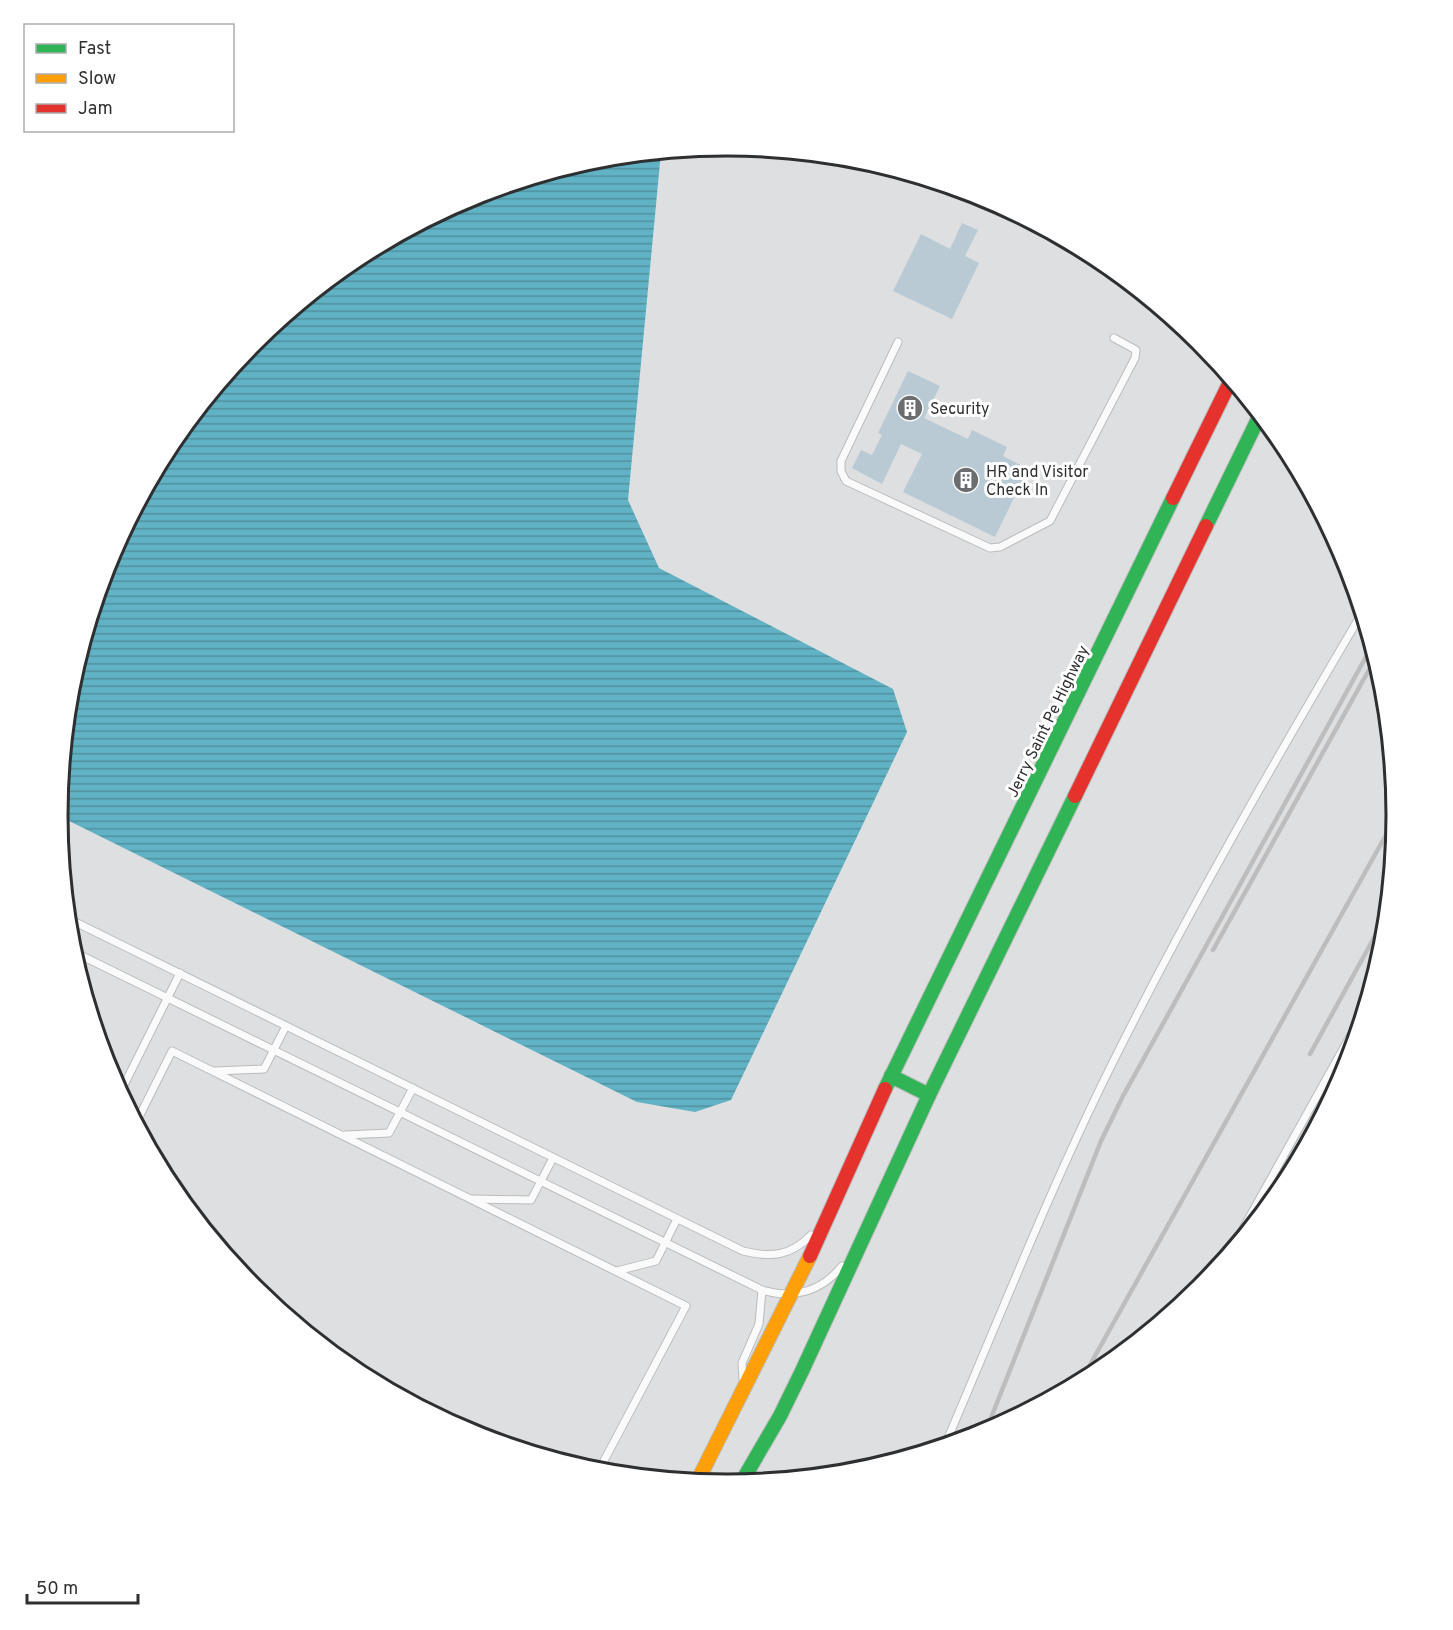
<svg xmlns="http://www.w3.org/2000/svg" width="1453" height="1630" font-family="Overpass,sans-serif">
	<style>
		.water { fill: url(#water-rules) }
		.building { fill: #b9cad4 }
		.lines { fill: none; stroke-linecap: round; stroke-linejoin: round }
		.lane-casing { stroke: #babcbd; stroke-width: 9 }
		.fast-casing { stroke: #babcbd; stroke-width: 16 }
		.slow-casing { stroke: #babcbd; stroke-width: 16 }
		.jam-casing { stroke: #babcbd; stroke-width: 16 }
		.lane { stroke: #fafafa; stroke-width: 7 }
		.fast { stroke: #30b455; stroke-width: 14 }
		.slow { stroke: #ff9f0a; stroke-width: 14 }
		.jam { stroke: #e5322d; stroke-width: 14 }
		.rail { stroke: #bdbdbe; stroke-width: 4.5 }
		.labels { text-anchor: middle; stroke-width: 6; stroke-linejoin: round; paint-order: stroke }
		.poi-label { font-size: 16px; fill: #2e2f31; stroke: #fff; text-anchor: start }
		.street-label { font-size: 16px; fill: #2e2f31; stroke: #fff }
		.rim { fill: none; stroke: #2e2f31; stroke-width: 3 }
	</style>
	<defs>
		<pattern id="water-rules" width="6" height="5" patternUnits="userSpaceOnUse" patternTransform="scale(1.5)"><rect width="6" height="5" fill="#61b2c4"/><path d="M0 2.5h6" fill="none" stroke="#5091a0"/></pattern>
	</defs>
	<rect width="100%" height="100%" fill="#dddfe1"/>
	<!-- water -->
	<path class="water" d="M661,152L628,500L659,568L893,689L907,732L731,1100L695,1112L637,1102L57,815L70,684L108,558L170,443L253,341L355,258L471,196L596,158Z"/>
	<!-- building -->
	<g class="building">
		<path d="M962,223L978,230L965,256L979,263L952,319L893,291L921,234L950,249Z"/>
		<path d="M908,371L940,386L924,418L968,439L972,430L1007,447L1003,456L1028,469L995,537L903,492L922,454L901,444L882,484L852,468L861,450L872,455L882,435L878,433Z"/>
	</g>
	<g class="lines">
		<!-- lane casing -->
		<g class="lane-casing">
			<g id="lane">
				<path d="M898,342L841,461V471L846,481L990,548L1000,547L1050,521L1135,358L1136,350L1114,338"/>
				<path d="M67,918L743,1251C771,1258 791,1256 811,1235"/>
				<path d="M72,951L762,1290C793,1299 821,1292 842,1266"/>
				<path d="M215,1071L264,1069L286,1026"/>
				<path d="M120,1093L180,973"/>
				<path d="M136,1123L172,1051L686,1306L598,1472"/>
				<path d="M345,1135L389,1133L413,1088"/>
				<path d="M472,1199L531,1200L553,1158"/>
				<path d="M1230,1252L1362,1015"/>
				<path d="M617,1271L656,1261L677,1219"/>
				<path d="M743,1379L742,1363L759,1324L762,1290"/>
				<path d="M945,1445C999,1319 1049,1191 1110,1068C1187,913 1274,762 1362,613"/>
			</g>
		</g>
		<!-- fast casing -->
		<g class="fast-casing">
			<g id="fast">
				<path d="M1206,526L1260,415"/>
				<path d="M891,1076L929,1095"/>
				<path d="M885,1089L1173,498"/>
				<path d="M741,1483L780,1416L802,1371L929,1095L1075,796"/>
			</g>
		</g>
		<!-- slow casing -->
		<g class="slow-casing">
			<path id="slow" d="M697,1482L810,1256"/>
		</g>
		<!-- jam casing -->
		<g class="jam-casing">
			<g id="jam">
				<path d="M1173,498L1231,380"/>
				<path d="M1075,796L1206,526"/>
				<path d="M810,1256L885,1089"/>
			</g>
		</g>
		<!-- lane -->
		<use href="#lane" class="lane"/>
		<!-- fast -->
		<use href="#fast" class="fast"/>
		<!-- slow -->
		<use href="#slow" class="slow"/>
		<!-- jam -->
		<use href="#jam" class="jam"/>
		<!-- rail -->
		<g class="rail">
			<path d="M1213,950L1375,659"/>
			<path d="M1310,1054L1386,916"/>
			<path d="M1081,1381L1396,817"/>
			<path d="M985,1433L1101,1141L1123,1096L1372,646"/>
		</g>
	</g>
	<!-- icons -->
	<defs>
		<g id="building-disc" transform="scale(1.35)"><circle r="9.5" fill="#6b6d6f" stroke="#fff"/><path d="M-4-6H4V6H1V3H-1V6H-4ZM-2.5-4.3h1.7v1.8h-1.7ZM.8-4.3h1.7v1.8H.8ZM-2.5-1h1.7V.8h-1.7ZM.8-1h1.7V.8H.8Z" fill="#fff"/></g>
	</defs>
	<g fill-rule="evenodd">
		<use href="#building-disc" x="910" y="408"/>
		<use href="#building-disc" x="966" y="480"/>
	</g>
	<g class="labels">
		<!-- poi labels -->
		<g class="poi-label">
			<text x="930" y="414">Security</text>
			<text x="986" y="477">HR and Visitor<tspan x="986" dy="18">Check In</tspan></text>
		</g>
		<!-- street labels -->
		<g class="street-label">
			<text transform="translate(1047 721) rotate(-64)" y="6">Jerry Saint Pe Highway</text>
		</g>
	</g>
	<!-- crop -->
	<path d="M0 0H1453V1630H0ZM68 815a659 659 0 1 1 1318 0a659 659 0 1 1-1318 0Z" fill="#fff" fill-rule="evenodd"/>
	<path class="rim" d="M68 815a659 659 0 1 1 1318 0a659 659 0 1 1-1318 0Z"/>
	<!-- legend -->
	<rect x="24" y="24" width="210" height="108" fill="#ffffff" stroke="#abacad" stroke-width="1.5"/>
	<rect x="36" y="44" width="30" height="9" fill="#30b455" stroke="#abacad" stroke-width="1.5"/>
	<text x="78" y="54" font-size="18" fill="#2e2f31">Fast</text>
	<rect x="36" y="74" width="30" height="9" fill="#ff9f0a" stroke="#abacad" stroke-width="1.5"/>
	<text x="78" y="84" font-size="18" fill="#2e2f31">Slow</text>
	<rect x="36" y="104" width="30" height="9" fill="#e5322d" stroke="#abacad" stroke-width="1.5"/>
	<text x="78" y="114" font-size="18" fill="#2e2f31">Jam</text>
	<!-- scale -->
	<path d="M27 1594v9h111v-9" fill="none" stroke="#2e2f31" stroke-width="3"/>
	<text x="36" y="1594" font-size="18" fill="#2e2f31" stroke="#ffffff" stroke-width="4.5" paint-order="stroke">50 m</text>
</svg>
